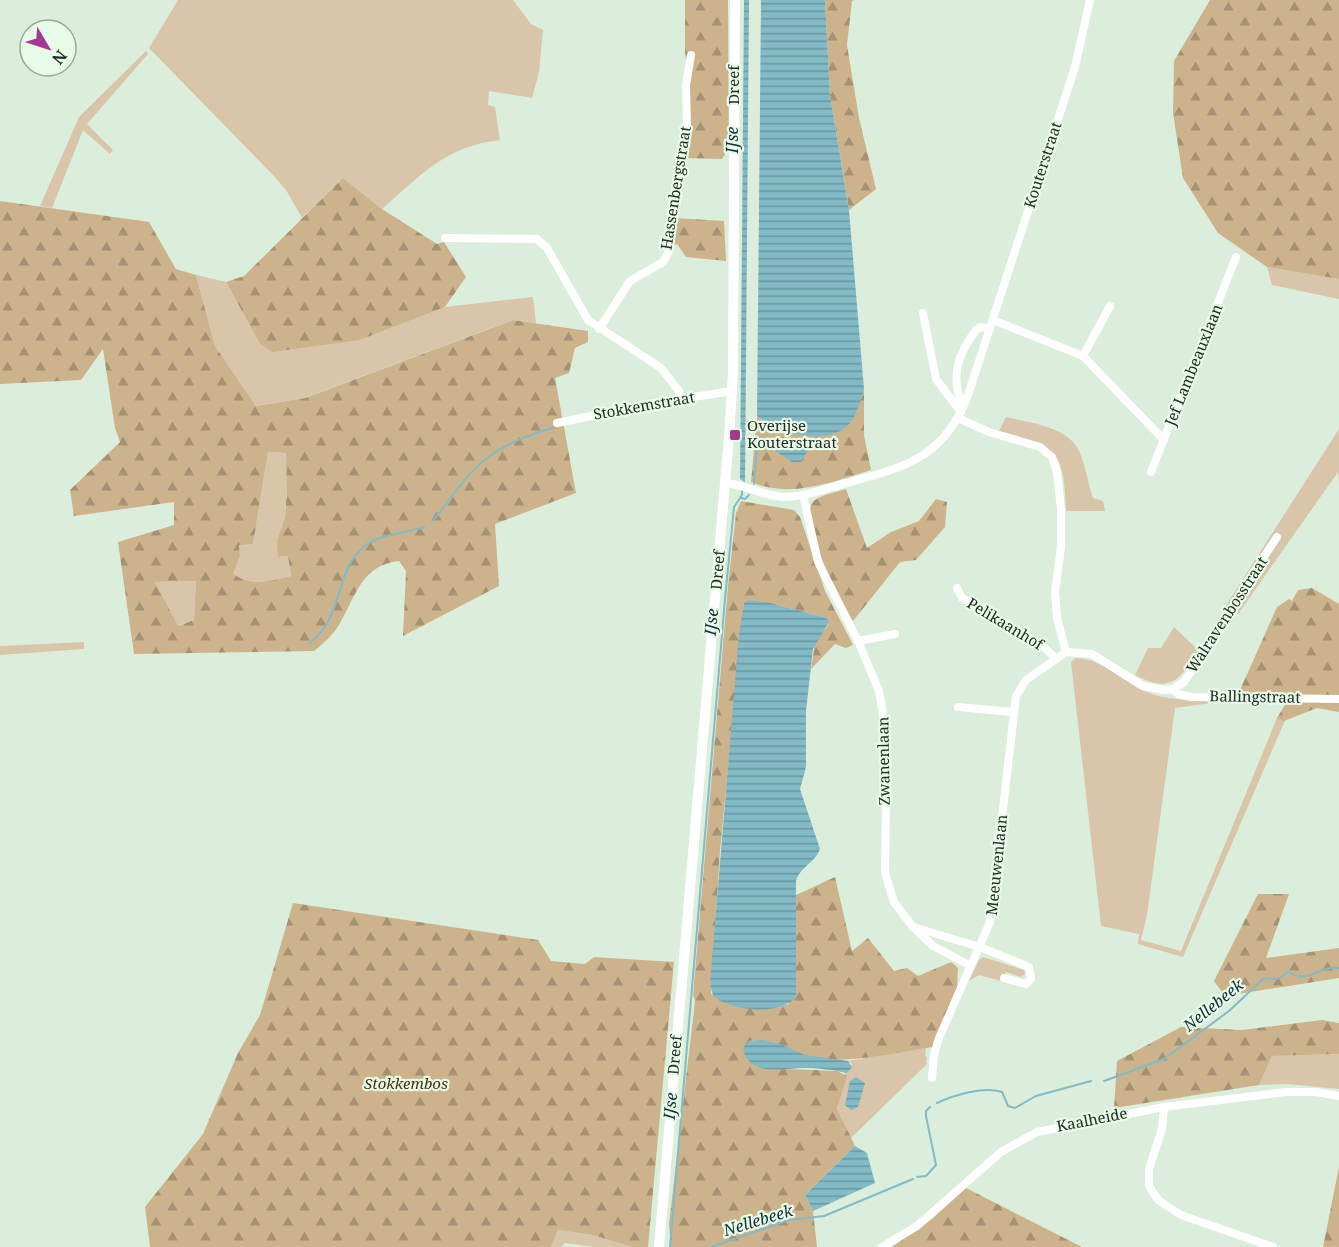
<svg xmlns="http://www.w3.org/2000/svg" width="1339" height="1247" font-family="'Noto Serif',serif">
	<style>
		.grass { fill: #d9c5aa }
		.forest { fill: url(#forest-firs); fill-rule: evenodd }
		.water { fill: url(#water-rules) }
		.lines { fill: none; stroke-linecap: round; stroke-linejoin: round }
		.stream { stroke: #82bac6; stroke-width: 2 }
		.minor { stroke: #fff; stroke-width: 8 }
		.secondary { stroke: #fff; stroke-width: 10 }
		.poi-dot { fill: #a63895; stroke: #e8fbe8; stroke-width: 2 }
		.labels { text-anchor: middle; stroke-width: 4.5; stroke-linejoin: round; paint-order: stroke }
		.street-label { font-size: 15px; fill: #232a23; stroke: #e8fbe8 }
		.poi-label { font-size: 15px; fill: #232a23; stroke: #e8fbe8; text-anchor: start }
		.park-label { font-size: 15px; font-style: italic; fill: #433010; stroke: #e8fbe8 }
		.water-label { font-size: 16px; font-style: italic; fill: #112e34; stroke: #e8fbe8 }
	</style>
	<defs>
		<pattern id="forest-firs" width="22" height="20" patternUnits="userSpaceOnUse" patternTransform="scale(1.5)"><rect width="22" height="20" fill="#cdb38c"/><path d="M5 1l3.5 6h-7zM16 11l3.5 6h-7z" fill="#a69272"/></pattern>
		<pattern id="water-rules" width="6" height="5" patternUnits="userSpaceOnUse" patternTransform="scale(1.5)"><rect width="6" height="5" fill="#82bac6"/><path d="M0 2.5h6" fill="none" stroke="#6a97a0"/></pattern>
	</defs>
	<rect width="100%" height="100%" fill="#dbeedb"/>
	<!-- grass -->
	<g class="grass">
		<path d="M178,0H513L531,24L543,30L539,72L532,98L489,91L488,105L495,107L500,140C446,146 421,175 382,209L343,178L302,218L286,190L273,175L149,48Z"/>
		<path d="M146,51L148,54L87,124L113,150L110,154L83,130L52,208L40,206L79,117Z"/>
		<path d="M1267,267L1339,279V299L1272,285Z"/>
		<path d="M196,275L226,282L260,344L360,340L445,307L533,297L536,323L513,320L304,398L256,406L215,346Z"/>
		<path d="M1006,417C1030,423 1069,426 1080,453C1086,467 1088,484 1093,498L1103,501L1105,511H1066C1064,447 1056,448 999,431Z"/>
		<path d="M1339,429V482L1338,472L1238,614L1225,607Z"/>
		<path d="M268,452L287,453V488L285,518L277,540L279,557L288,556L291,576C268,581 253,587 232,574L240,556L239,544L253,543Z"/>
		<path d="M196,581L194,620L177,626L155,582Z"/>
		<path d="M1174,627L1198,650C1181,680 1170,694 1135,675L1148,648H1161Z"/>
		<path d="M84,642V649L0,655V646Z"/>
		<path d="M1076,658C1106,659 1126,687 1155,695C1180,702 1208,700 1234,700L1175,708L1147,915L1141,940L1181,951L1277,718L1287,702H1293L1183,957L1138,944L1139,934L1101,926L1071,662Z"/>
		<path d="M983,957L1024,970L1025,974L1021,977L1006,972L1001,981L979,975L969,981L979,960Z"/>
		<path d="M926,1048L925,1056L927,1057L926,1063H928L850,1139L837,1109L846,1077L844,1072L847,1073L852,1064L848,1061Z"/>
		<path d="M1339,1054V1089L1288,1084L1259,1085L1272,1056Z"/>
		<path d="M558,1230L593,1235L632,1247H594L565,1243L561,1247H551Z"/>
	</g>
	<!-- forest -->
	<g class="forest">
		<path d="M685,0H728L729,148L722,159L684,158L688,79L685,52Z"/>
		<path d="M825,0H855L852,1L847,45L859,118L876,189L849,210L830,95Z"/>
		<path d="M1210,0H1339V279L1267,267L1218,233L1183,178L1173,113L1174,61Z"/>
		<path d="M343,178L382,209L437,244L444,242L466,277L445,307L360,340L272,352L260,344L226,282L244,276Z"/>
		<path d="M0,201L149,222L176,269L196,275L215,346L256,406L305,398L513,320L588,331V342L575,348L569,373L555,378L576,493L495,524L499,586L403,636L406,571L399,561C362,565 356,595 340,623C334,634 324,643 314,651L134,654L118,542L174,525V502L74,516L70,490L120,442L115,428L103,349L81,380L0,384ZM268,452L286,453L287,488L285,518L277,540L278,557L288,556L291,576C268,581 253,587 233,574L240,556L239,545L253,544ZM196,581L194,620L178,626L155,582Z"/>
		<path d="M674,218L724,221L726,261L686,257L677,244L673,246Z"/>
		<path d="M864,389V435L871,470C832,482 791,499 751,482L757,416L770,426L858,409Z"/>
		<path d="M846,489L867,548L891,532L919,521L936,499L947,502L945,527L916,560L900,562L853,621C843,604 794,515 815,500C823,494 837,492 846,489Z"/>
		<path d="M741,501L794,510L800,517L825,591L853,645L846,648L835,644L811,669L815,643L828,625L827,618L771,603H744L720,851L711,994C732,1010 765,1013 789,1004L795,939L796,895L835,877L852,951L868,938L894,971L907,968L918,976L951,962L958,968L957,989L932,1047C898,1053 864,1060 830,1060C801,1060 782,1039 749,1041L764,1068L837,1071L847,1076L837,1109L855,1146L805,1195L813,1211L817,1247H671L669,1224L695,1001L693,995L728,586L736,513Z"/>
		<path d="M1312,588L1339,604V712L1317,708L1284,721L1277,718L1287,702L1236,699L1277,607L1289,599L1292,601L1298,590Z"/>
		<path d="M1258,894H1289L1266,958L1339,948V978L1225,996L1214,981Z"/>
		<path d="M293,903L538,940L551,961L585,964L594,957L674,962L648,1247H632L593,1235L558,1230L551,1247H150L145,1207L203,1134L238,1053L260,1015Z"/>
		<path d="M1322,1020L1339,1023V1054L1272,1056L1259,1085L1114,1108L1117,1061L1181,1027L1241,1030Z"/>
		<path d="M1339,1167V1247H1323Z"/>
		<path d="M966,1188L1082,1247H892L932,1219Z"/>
	</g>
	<!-- water -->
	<g class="water">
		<path d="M744,0H749L745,482L740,479Z"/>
		<path d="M761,0H825L830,95L849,210L864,389C861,401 857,415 849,424C827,448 779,433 757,416Z"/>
		<path d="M759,438L791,447L801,446L808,450L801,462H792L774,450L756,446Z"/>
		<path d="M749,600L771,603L827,618L829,622L813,649L806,711V767L800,789L820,849C815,863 800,867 796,881V996C783,1017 730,1011 713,996L710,983L739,634L744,603Z"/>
		<path d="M763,1040L780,1044L805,1055L848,1061L852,1067L847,1073C834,1070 818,1068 804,1068C785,1068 748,1078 743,1048L749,1041Z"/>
		<path d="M856,1077L865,1083L858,1107L851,1110L845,1105L850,1081Z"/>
		<path d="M855,1146L867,1153L875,1183L813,1211L805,1195Z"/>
	</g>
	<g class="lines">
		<!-- stream -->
		<g class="stream">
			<path d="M754,484L757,446"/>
			<path d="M741,498L745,499L749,495"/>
			<path d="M433,521C474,467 485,447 553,428"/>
			<path d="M309,643C344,620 334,568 366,545C382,534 405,533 424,527"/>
			<path d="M1104,1081L1164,1059L1229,1011L1264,978L1278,979L1288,972C1310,985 1317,965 1339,968"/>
			<path d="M937,1103C954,1095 984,1086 1002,1092L1008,1106L1015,1108L1036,1096L1091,1081"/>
			<path d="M917,1177L926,1176L936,1165L926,1116V1111L930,1107"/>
			<path d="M670,1247L725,599L734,507L742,495V489"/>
			<path d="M711,1247L789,1220L824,1216L913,1179"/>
		</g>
		<!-- minor -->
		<g class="minor">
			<path d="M445,238L537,239L547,248L588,320L661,368L679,391L681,399"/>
			<path d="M923,313L936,379L961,412"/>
			<path d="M993,320L1083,356L1164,440"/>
			<path d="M599,329L630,281L663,262L670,249L676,186L687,127L686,85L691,55"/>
			<path d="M1083,356L1110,306"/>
			<path d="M963,407C950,378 957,355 976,330L980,327L990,329"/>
			<path d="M958,418L989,432L1040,447L1052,457L1057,472L1061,509V547L1055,592L1057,618L1066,652"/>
			<path d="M557,423L649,404L732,391"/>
			<path d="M1151,472L1236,257"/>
			<path d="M726,483C746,485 764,496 784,497C806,497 827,488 847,483C906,467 945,457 968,395L1075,67L1090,0"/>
			<path d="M803,495L818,562L858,641L879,691L887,738L885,873L894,902L913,927"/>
			<path d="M957,588L962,598L1044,647L1056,659"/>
			<path d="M858,641L895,634"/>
			<path d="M1066,652L1092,654L1143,686L1164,690L1172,689L1184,682L1226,622L1246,584L1277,537"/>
			<path d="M1172,689L1178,694L1191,697L1339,699"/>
			<path d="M958,707L1012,712"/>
			<path d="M971,966L933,946L913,927L980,947L1029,967L1031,979L1026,984L1004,978"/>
			<path d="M932,1078L934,1055L939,1038L990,922L1016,696L1026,680L1066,652"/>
			<path d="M1164,1107L1162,1129L1149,1169V1186L1158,1200L1181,1215L1273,1247"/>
			<path d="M882,1247L917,1226L1001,1152L1037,1132L1164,1107L1287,1092H1316L1339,1096"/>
		</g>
		<!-- secondary -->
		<path class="secondary" d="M659,1247L729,437L733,372L735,0"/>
	</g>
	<!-- markers -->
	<rect class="poi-dot" x="729" y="429" width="12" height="12" rx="3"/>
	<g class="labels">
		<!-- street labels -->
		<g class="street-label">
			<text transform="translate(734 85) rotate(-90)" y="5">Dreef</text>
			<text transform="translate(1043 165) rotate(-72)" y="5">Kouterstraat</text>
			<text transform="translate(676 188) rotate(-81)" y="5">Hassenbergstraat</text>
			<text transform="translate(1194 365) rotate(-68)" y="5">Jef Lambeauxlaan</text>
			<text transform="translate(644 406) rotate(-10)" y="5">Stokkemstraat</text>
			<text transform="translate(718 570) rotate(-85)" y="5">Dreef</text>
			<text transform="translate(1227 615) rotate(-57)" y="5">Walravenbosstraat</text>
			<text transform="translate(1005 624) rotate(31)" y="5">Pelikaanhof</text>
			<text transform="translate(1255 697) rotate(1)" y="5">Ballingstraat</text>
			<text transform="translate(884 761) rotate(-91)" y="5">Zwanenlaan</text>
			<text transform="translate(997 865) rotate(-84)" y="5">Meeuwenlaan</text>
			<text transform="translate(675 1055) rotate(-85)" y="5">Dreef</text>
			<text transform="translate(1092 1120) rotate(-11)" y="5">Kaalheide</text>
		</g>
		<!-- poi labels -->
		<g class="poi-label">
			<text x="747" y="431">Overijse<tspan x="747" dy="17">Kouterstraat</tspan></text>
		</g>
		<!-- park labels -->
		<g class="park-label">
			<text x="406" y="1089">Stokkembos</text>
		</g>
		<!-- water labels -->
		<g class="water-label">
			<text transform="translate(732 140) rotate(-90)" y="6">IJse</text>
			<text transform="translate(711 622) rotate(-85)" y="6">IJse</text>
			<text transform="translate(1213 1005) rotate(-39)" y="6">Nellebeek</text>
			<text transform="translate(670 1106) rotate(-85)" y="6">IJse</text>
			<text transform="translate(758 1220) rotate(-17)" y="6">Nellebeek</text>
		</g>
	</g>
	<!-- north arrow -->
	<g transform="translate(48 48) rotate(129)"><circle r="28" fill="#e8fbe8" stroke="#99a799" stroke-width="1.5"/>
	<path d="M0-4.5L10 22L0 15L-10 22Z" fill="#a63895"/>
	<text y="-9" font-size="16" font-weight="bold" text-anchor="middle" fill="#232a23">N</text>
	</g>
</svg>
